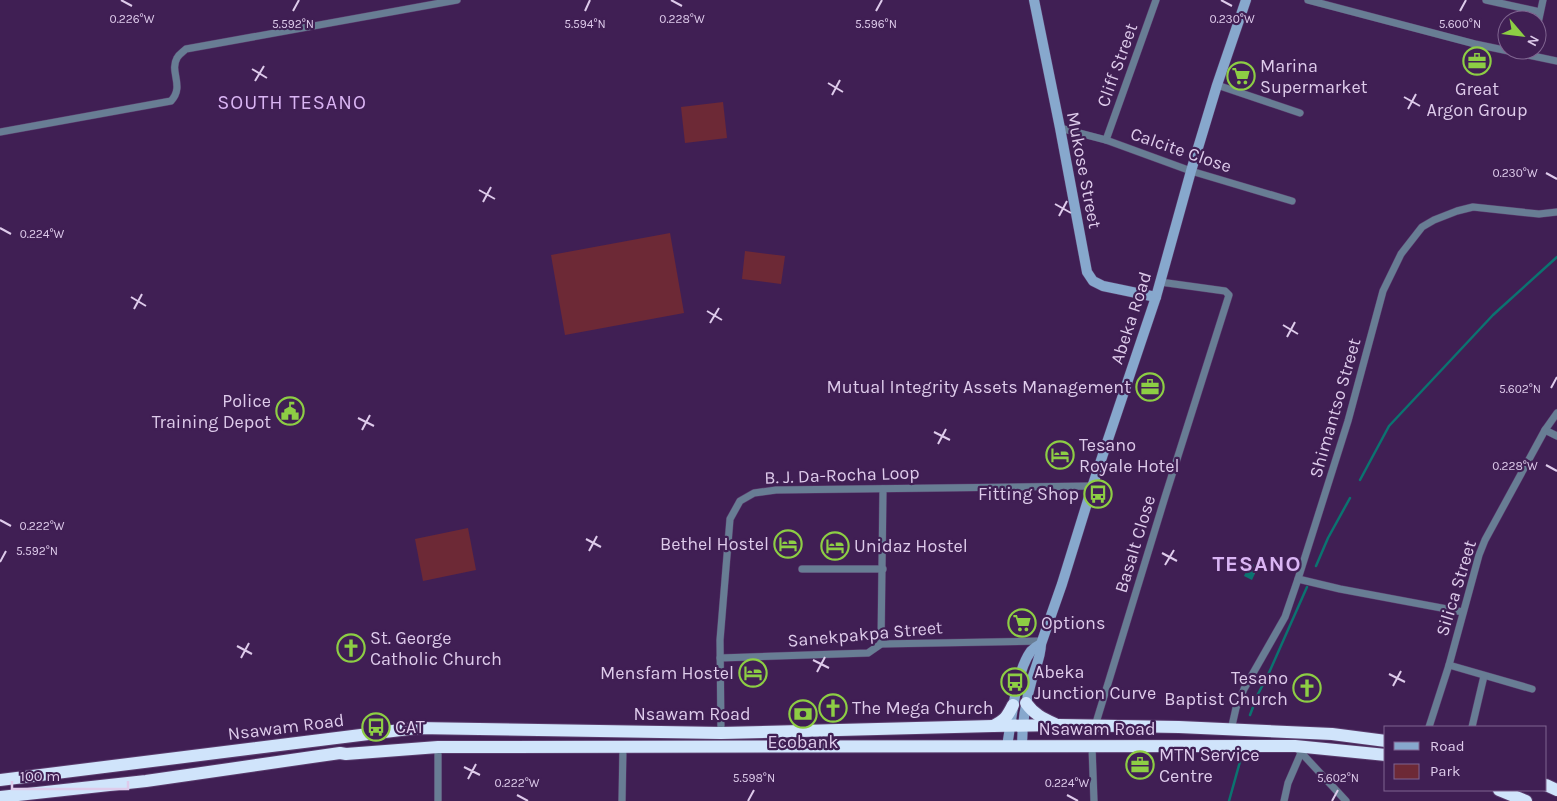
<svg xmlns="http://www.w3.org/2000/svg" width="1557" height="801" font-family="Karla,sans-serif">
	<style>
		.green { fill: #6d2936 }
		.water { fill: url(#water-ripples) }
		.lines { fill: none; stroke-linecap: round; stroke-linejoin: round }
		.stream { stroke: #0b7370; stroke-width: 2.5 }
		.street-casing { stroke: #593b6c; stroke-width: 8 }
		.secondary-casing { stroke: #593b6c; stroke-width: 11 }
		.highway-casing { stroke: #593b6c; stroke-width: 14 }
		.street { stroke: #687d94; stroke-width: 7 }
		.secondary { stroke: #87a8cd; stroke-width: 10 }
		.highway { stroke: #d0e4fb; stroke-width: 12 }
		.ticks { fill: none; stroke: #decbeb; stroke-width: 2 }
		.labels { text-anchor: middle; stroke-width: 4.5; stroke-linejoin: round; paint-order: stroke }
		.street-label { font-size: 18px; fill: #decbeb; stroke: #401f54 }
		.poi-label { font-size: 18px; fill: #decbeb; stroke: #401f54; text-anchor: start }
		.quarter-label { font-size: 20px; letter-spacing: 1px; fill: #dab5f4; stroke: #401f54 }
		.district-label { font-size: 22px; font-weight: bold; letter-spacing: 1px; fill: #dab5f4; stroke: #401f54 }
		.ticks-label { font-size: 12px; text-anchor: middle; fill: #decbeb; stroke: #401f54; stroke-width: 4.5; stroke-linejoin: round; paint-order: stroke }
	</style>
	<defs>
		<pattern id="water-ripples" width="26" height="14" patternUnits="userSpaceOnUse" patternTransform="scale(1.25)"><rect width="26" height="14" fill="#0b7370"/><path d="M2 4q2-2 4 0t4 0M15 11q2-2 4 0t4 0" fill="none" stroke="#3a8c8b"/></pattern>
	</defs>
	<rect width="100%" height="100%" fill="#401f54"/>
	<!-- green -->
	<g class="green">
		<path d="M723,102L727,138L685,143L681,107Z"/>
		<path d="M670,233L684,313L565,335L551,255Z"/>
		<path d="M745,251L785,256L781,284L742,279Z"/>
		<path d="M468,528L476,570L423,581L415,539Z"/>
	</g>
	<!-- water -->
	<path class="water" d="M1250,563L1258,567L1252,580L1244,576Z"/>
	<g class="lines">
		<!-- stream -->
		<g class="stream">
			<path d="M1360,480L1389,426L1493,315L1557,257"/>
			<path d="M1316,566L1328,538L1350,498"/>
			<path d="M1250,715L1258,694L1268,675L1307,587"/>
			<path d="M1229,801L1241,758"/>
		</g>
		<!-- street casing -->
		<g class="street-casing">
			<g id="street">
				<path d="M1308,0L1475,44L1557,61"/>
				<path d="M1486,0L1540,12"/>
				<path d="M1537,28L1543,0"/>
				<path d="M1217,85L1300,113"/>
				<path d="M1060,128L1106,140L1191,171L1292,201"/>
				<path d="M0,132L171,101C185,86 169,72 177,58C179,54 183,52 186,49L457,0"/>
				<path d="M1106,140L1156,0"/>
				<path d="M1545,430L1557,436"/>
				<path d="M802,569H883"/>
				<path d="M1298,579L1340,589L1463,612"/>
				<path d="M881,644L883,489"/>
				<path d="M720,658L868,653L881,644L1042,641"/>
				<path d="M1449,665L1532,689"/>
				<path d="M1095,726L1165,497L1229,295L1225,291L1160,282"/>
				<path d="M1429,727L1449,665L1479,555L1485,540L1545,430L1557,413"/>
				<path d="M1472,727L1484,676"/>
				<path d="M1231,730L1236,708L1244,689L1285,617L1298,579L1348,421L1383,291L1401,254L1422,227L1434,220L1457,211L1473,207L1539,214L1557,212"/>
				<path d="M721,733L720,640L730,519L740,501L754,493L776,490L1092,486"/>
				<path d="M438,747V801"/>
				<path d="M1092,747L1094,801"/>
				<path d="M1296,747L1346,801"/>
				<path d="M622,801L623,747"/>
				<path d="M1284,801L1288,783L1301,753"/>
			</g>
		</g>
		<!-- secondary casing -->
		<g class="secondary-casing">
			<g id="secondary">
				<path d="M1034,0L1060,128L1087,272L1093,281L1103,286L1156,297"/>
				<path d="M1007,746C1012,719 1015,673 1031,651C1034,648 1037,646 1041,644"/>
				<path d="M1022,746C1022,724 1026,700 1032,679C1036,666 1041,656 1041,644L1062,584L1093,484L1156,297L1191,171L1217,85L1246,0"/>
			</g>
		</g>
		<!-- highway casing -->
		<g class="highway-casing">
			<g id="highway">
				<path d="M1026,703C1034,714 1042,718 1055,724"/>
				<path d="M993,726C1005,720 1007,717 1013,705"/>
				<path d="M0,780L417,728L721,733L993,726L1059,725L1179,727L1332,734L1386,741"/>
				<path d="M1546,785L1557,790"/>
				<path d="M1499,790L1526,801"/>
				<path d="M0,797L146,781L340,753L346,754L438,747L1295,746L1386,755"/>
			</g>
		</g>
		<!-- street -->
		<use href="#street" class="street"/>
		<!-- secondary -->
		<use href="#secondary" class="secondary"/>
		<!-- highway -->
		<use href="#highway" class="highway"/>
	</g>
	<!-- ticks -->
	<path class="ticks" d="M121,0L132,6M671,0L682,6M1221,0L1232,6M293,11L299,0M585,11L590,0M876,11L882,0M1460,11L1466,0M252,69L267,78M255,81L264,66M828,83L843,92M832,95L840,80M1404,97L1420,106M1408,109L1416,94M1546,173L1557,179M479,190L495,199M483,202L491,187M1055,204L1071,213M1059,216L1067,201M0,228L11,234M131,297L146,306M134,309L142,294M707,311L722,320M710,323L719,308M1283,325L1298,334M1287,337L1295,322M1551,388L1557,377M358,418L374,426M362,430L370,415M934,432L950,440M938,444L946,429M1546,465L1557,471M0,520L11,526M586,539L601,547M589,551L597,536M1162,553L1177,561M0,562L6,551M1165,565L1174,550M237,646L252,654M241,658L249,643M813,660L829,668M817,672L825,657M1389,674L1405,682M1393,686L1401,671M464,767L480,775M468,779L476,764M517,795L528,801M1067,795L1078,801M748,801L754,790M1332,801L1338,790"/>
	<!-- icons -->
	<defs>
		<g id="office-ring" transform="scale(1.4375)"><circle r="9.5" fill="#401f54" stroke="#8dce44" stroke-width="1.5"/><path d="M-6-3h4V-5.5h4V-3h4V5H-6ZM-1-4.5V-3h2v-1.5ZM-6 0V1H6V0Z" fill="#8dce44"/></g>
		<g id="supermarket-ring" transform="scale(1.4375)"><circle r="9.5" fill="#401f54" stroke="#8dce44" stroke-width="1.5"/><path d="M-6-5.5h2.5l.6 2H6L4.5 2H-2.5L-4.4-4H-6ZM-1.5 3.2a1.3 1.3 0 1 0 .1 0ZM3 3.2a1.3 1.3 0 1 0 .1 0Z" fill="#8dce44"/></g>
		<g id="civic-ring" transform="scale(1.4375)"><circle r="9.5" fill="#401f54" stroke="#8dce44" stroke-width="1.5"/><path d="M-.6-6.5H3V-4.5H.6V-3L4-1V1h2V6H-6V1h2V-1L-.6-3ZM-1.2 2.5V6h2.4V2.5Z" fill="#8dce44"/></g>
		<g id="hotel-ring" transform="scale(1.4375)"><circle r="9.5" fill="#401f54" stroke="#8dce44" stroke-width="1.5"/><path d="M-6-4.5h1.5V1H6V5H4.5V3h-9V5H-6ZM-4 0a1.8 1.8 0 1 1 3.6 0ZM.5 0V-2.5h3Q6-2.5 6 0Z" fill="#8dce44"/></g>
		<g id="bus-ring" transform="scale(1.4375)"><circle r="9.5" fill="#401f54" stroke="#8dce44" stroke-width="1.5"/><path d="M-5-6H5V4H4V6H2V4H-2V6H-4V4H-5ZM-3.5-4V0h7V-4ZM-3.5 1.2v1.5H-2V1.2ZM2 1.2v1.5H3.5V1.2Z" fill="#8dce44"/></g>
		<g id="church-ring" transform="scale(1.4375)"><circle r="9.5" fill="#401f54" stroke="#8dce44" stroke-width="1.5"/><path d="M-1.2-6h2.4v3.5h3.3v2.4h-3.3V6h-2.4V-.1h-3.3v-2.4h3.3Z" fill="#8dce44"/></g>
		<g id="bank-ring" transform="scale(1.4375)"><circle r="9.5" fill="#401f54" stroke="#8dce44" stroke-width="1.5"/><path d="M-6-4H6V4H-6ZM0-2.3a2.3 2.3 0 1 0 0 4.6a2.3 2.3 0 1 0 0-4.6Z" fill="#8dce44"/></g>
	</defs>
	<g fill-rule="evenodd">
		<use href="#office-ring" x="1477" y="61"/>
		<use href="#supermarket-ring" x="1241" y="76"/>
		<use href="#office-ring" x="1150" y="387"/>
		<use href="#civic-ring" x="290" y="411"/>
		<use href="#hotel-ring" x="1060" y="455"/>
		<use href="#bus-ring" x="1098" y="494"/>
		<use href="#hotel-ring" x="788" y="544"/>
		<use href="#hotel-ring" x="835" y="546"/>
		<use href="#supermarket-ring" x="1022" y="623"/>
		<use href="#church-ring" x="351" y="648"/>
		<use href="#hotel-ring" x="753" y="673"/>
		<use href="#bus-ring" x="1015" y="682"/>
		<use href="#church-ring" x="1307" y="688"/>
		<use href="#church-ring" x="833" y="708"/>
		<use href="#bank-ring" x="803" y="714"/>
		<use href="#bus-ring" x="376" y="727"/>
		<use href="#office-ring" x="1140" y="765"/>
	</g>
	<g class="labels">
		<!-- street labels -->
		<g class="street-label">
			<text transform="translate(1117 65) rotate(-70)" y="6">Cliff Street</text>
			<text transform="translate(1181 150) rotate(19)" y="6">Calcite Close</text>
			<text transform="translate(1084 170) rotate(79)" y="6">Mukose Street</text>
			<text transform="translate(1131 318) rotate(-72)" y="6">Abeka Road</text>
			<text transform="translate(1335 408) rotate(-74)" y="6">Shimantso Street</text>
			<text transform="translate(842 475) rotate(-2)" y="6">B. J. Da-Rocha Loop</text>
			<text transform="translate(1135 544) rotate(-73)" y="6">Basalt Close</text>
			<text transform="translate(1456 588) rotate(-73)" y="6">Silica Street</text>
			<text transform="translate(865 634) rotate(-5)" y="6">Sanekpakpa Street</text>
			<text x="692" y="720">Nsawam Road</text>
			<text transform="translate(286 727) rotate(-7)" y="6">Nsawam Road</text>
			<text x="1097" y="735">Nsawam Road</text>
		</g>
		<!-- poi labels -->
		<g class="poi-label">
			<text x="1260" y="72">Marina<tspan x="1260" dy="21">Supermarket</tspan></text>
			<text x="1477" y="95" text-anchor="middle">Great<tspan x="1477" dy="21">Argon Group</tspan></text>
			<text x="1131" y="393" text-anchor="end">Mutual Integrity Assets Management</text>
			<text x="271" y="407" text-anchor="end">Police<tspan x="271" dy="21">Training Depot</tspan></text>
			<text x="1079" y="451">Tesano<tspan x="1079" dy="21">Royale Hotel</tspan></text>
			<text x="1079" y="500" text-anchor="end">Fitting Shop</text>
			<text x="769" y="550" text-anchor="end">Bethel Hostel</text>
			<text x="854" y="552">Unidaz Hostel</text>
			<text x="1041" y="629">Options</text>
			<text x="370" y="644">St. George<tspan x="370" dy="21">Catholic Church</tspan></text>
			<text x="1034" y="678">Abeka<tspan x="1034" dy="21">Junction Curve</tspan></text>
			<text x="734" y="679" text-anchor="end">Mensfam Hostel</text>
			<text x="1288" y="684" text-anchor="end">Tesano<tspan x="1288" dy="21">Baptist Church</tspan></text>
			<text x="852" y="714">The Mega Church</text>
			<text x="395" y="733">CAT</text>
			<text x="803" y="748" text-anchor="middle">Ecobank</text>
			<text x="1159" y="761">MTN Service<tspan x="1159" dy="21">Centre</tspan></text>
		</g>
		<!-- quarter labels -->
		<g class="quarter-label">
			<text x="292" y="109">SOUTH TESANO</text>
		</g>
		<!-- district labels -->
		<g class="district-label">
			<text x="1257" y="571">TESANO</text>
		</g>
	</g>
	<g class="ticks-label">
		<text x="132" y="23">0.226°W</text>
		<text x="682" y="23">0.228°W</text>
		<text x="1232" y="23">0.230°W</text>
		<text x="293" y="28">5.592°N</text>
		<text x="585" y="28">5.594°N</text>
		<text x="876" y="28">5.596°N</text>
		<text x="1460" y="28">5.600°N</text>
		<text x="1515" y="177">0.230°W</text>
		<text x="42" y="238">0.224°W</text>
		<text x="1520" y="393">5.602°N</text>
		<text x="1515" y="470">0.228°W</text>
		<text x="42" y="530">0.222°W</text>
		<text x="37" y="555">5.592°N</text>
		<text x="754" y="782">5.598°N</text>
		<text x="1338" y="782">5.602°N</text>
		<text x="517" y="787">0.222°W</text>
		<text x="1067" y="787">0.224°W</text>
	</g>
	<!-- legend -->
	<rect x="1384" y="726" width="162" height="65" fill="#401f54" stroke="#7f6490"/>
	<rect x="1394" y="742" width="25" height="8" fill="#87a8cd" stroke="#7f6490"/>
	<text x="1430" y="751" font-size="15" fill="#decbeb">Road</text>
	<rect x="1394" y="764" width="25" height="15" fill="#6d2936" stroke="#7f6490"/>
	<text x="1430" y="776" font-size="15" fill="#decbeb">Park</text>
	<!-- north arrow -->
	<g transform="translate(1522 35) rotate(118)"><circle r="24" fill="#401f54" stroke="#7f6490"/>
	<path d="M0-4L9 19L0 12L-9 19Z" fill="#8dce44"/>
	<text y="-8" font-size="14" font-weight="bold" text-anchor="middle" fill="#decbeb">N</text>
	</g>
	<!-- scale -->
	<path d="M12 781v8h116v-8" fill="none" stroke="#decbeb" stroke-width="2.5"/>
	<text x="20" y="781" font-size="15" fill="#decbeb" stroke="#401f54" stroke-width="4" paint-order="stroke">100 m</text>
</svg>
